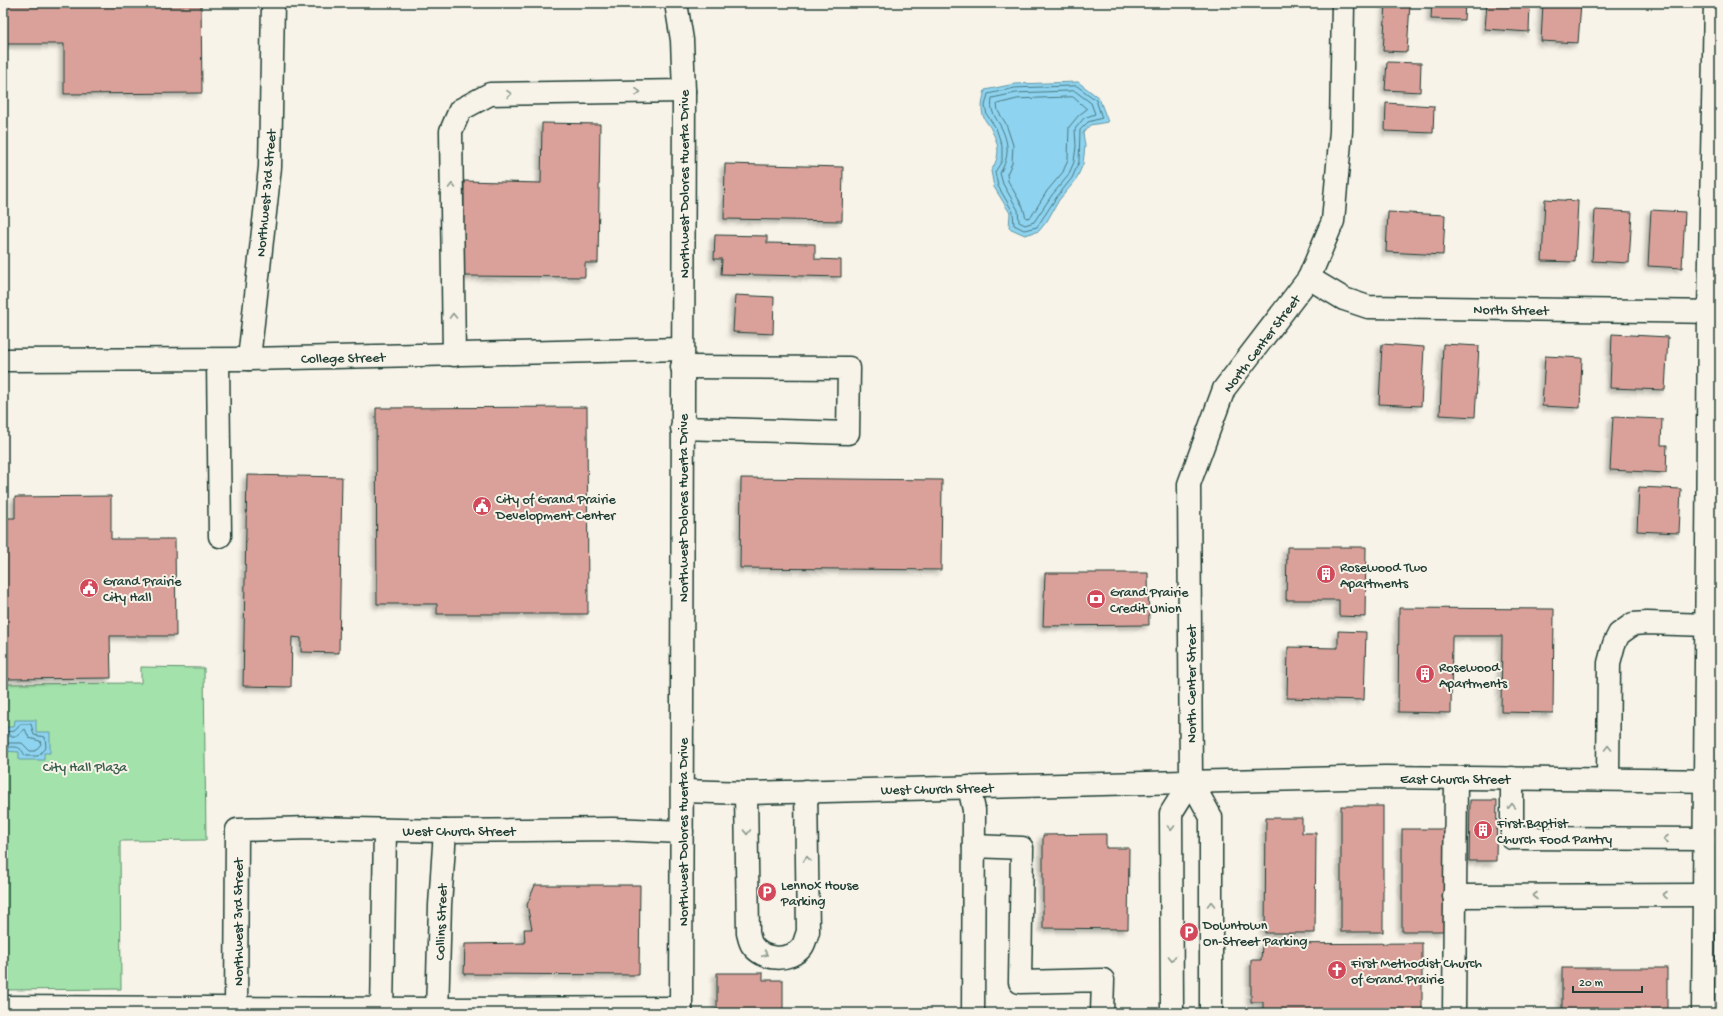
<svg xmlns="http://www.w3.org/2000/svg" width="1723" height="1016" font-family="'Gochi Hand',sans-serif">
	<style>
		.green { fill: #a3e2aa; stroke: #61906f }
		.water { fill: #8ed3f0; stroke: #6297a5 }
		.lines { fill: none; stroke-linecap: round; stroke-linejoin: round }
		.shore { stroke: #4b797f; stroke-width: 1 }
		.building { fill: #daa19a; stroke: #1f3d34; filter: url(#shadow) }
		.minor-casing { stroke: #1f3d34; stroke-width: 25 }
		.minor { stroke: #f7f3e8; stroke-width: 22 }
		.oneway { stroke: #8b988e }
		.labels { text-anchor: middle; stroke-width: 4; stroke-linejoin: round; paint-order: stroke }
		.street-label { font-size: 14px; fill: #1f3d34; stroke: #f7f3e8 }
		.poi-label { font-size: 14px; fill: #1f3d34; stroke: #f7f3e8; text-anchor: start }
		.park-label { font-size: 14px; fill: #395e4c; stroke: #f7f3e8 }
	</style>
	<defs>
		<filter id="shadow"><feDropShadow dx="-3.5" dy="3.5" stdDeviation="2" flood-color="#0004"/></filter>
	</defs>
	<rect width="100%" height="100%" fill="#f7f3e8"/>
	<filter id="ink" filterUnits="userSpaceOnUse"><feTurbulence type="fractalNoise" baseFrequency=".025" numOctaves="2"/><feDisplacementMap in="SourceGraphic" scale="8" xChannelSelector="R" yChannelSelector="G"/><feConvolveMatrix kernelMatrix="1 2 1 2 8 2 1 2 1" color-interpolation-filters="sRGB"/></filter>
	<g filter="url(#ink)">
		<!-- green -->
		<path class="green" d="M141,667L204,668L206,840L120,841L121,989L3,990V684L141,683Z"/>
		<!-- water -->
		<g class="water">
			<path d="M1078,82L1099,98L1108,122L1090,125L1083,133L1085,146L1083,164L1076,180L1059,200L1047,221L1039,231L1025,235L1009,228L1010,213L994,187L991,171C1000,156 1000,147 992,131C990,126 986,122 984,118C980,109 983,99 985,90L1015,84Z"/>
			<path d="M15,720H36V732H50V753H44V760H19V752L3,751V727H14Z"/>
		</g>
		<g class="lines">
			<!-- shore -->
			<g class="shore">
				<path d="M1077,86L1096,100L1102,118L1088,122L1080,130L1079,162L1072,178L1056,198L1037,227L1024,230L1014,225L1013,212L998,186L995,172L1002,161V146L996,128L987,115L985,106L988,94L1015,88Z"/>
				<path d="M1075,91L1091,103L1095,114L1084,118L1075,129L1076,146L1074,162L1068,176L1052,195L1034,222L1025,225L1019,222L1018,210L1003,184L1000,173C1010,156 1009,142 1000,125C994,115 990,111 992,98L1016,93Z"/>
				<path d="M1073,97L1087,109L1079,115L1069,127L1068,159L1063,172L1047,191L1031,217L1026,218L1023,207L1008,181L1007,174L1012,163L1013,145L1006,124L998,111L997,104L1017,99Z"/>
				<path d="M3,731C13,732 15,733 20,724H31L34,735L45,737L46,747L38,756H25C20,744 14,747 3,748"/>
				<path d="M3,736H17L25,729L29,738L40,741L41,744L35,751H30L22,743H3"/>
			</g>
		</g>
		<!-- building -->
		<g class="building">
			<path d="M3,3H201L202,93L64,94V44H3Z"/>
			<path d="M1386,3H1410L1407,52L1383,51Z"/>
			<path d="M1432,3H1465L1464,20L1431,19Z"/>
			<path d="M1487,3H1530L1529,32L1485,29Z"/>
			<path d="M1543,3H1581L1578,43L1541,41Z"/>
			<path d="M1387,62L1421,63L1420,92L1385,90Z"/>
			<path d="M1386,103L1434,106L1433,133L1385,131Z"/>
			<path d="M542,123L600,124L598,263H585V277L463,276L464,181L541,183Z"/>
			<path d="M725,164L843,167L842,221L724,219Z"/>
			<path d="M1545,199L1578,201L1575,262L1542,261Z"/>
			<path d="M1595,210L1632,212L1629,263L1592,261Z"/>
			<path d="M1651,210L1685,212L1682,268L1648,266Z"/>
			<path d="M1388,212L1445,215L1443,255L1386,252Z"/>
			<path d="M715,235L767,236V243L815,244V259L841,260V277L721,274L722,259H714Z"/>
			<path d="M735,295L774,297L773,334L733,332Z"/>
			<path d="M1612,334L1668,337L1665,390L1610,388Z"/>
			<path d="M1382,344L1424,347L1421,406L1379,404Z"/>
			<path d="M1443,344L1479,346L1475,417L1440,415Z"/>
			<path d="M1545,356L1582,358L1580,408L1542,406Z"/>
			<path d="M587,407L588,614H437V604H377L376,408Z"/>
			<path d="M1613,417L1662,419L1661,445H1667L1666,473L1610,470Z"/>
			<path d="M247,475L342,477L339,653L301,652V638L292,637L291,687L243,686Z"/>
			<path d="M741,478L942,480L941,570L740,568Z"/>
			<path d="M1639,487L1681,489L1679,533L1637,531Z"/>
			<path d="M111,496V539H175L176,636H110L111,678L3,679V518H15V497Z"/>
			<path d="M1287,547H1366L1365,617L1339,616V600H1286Z"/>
			<path d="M1045,573H1148L1149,625L1043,626Z"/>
			<path d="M1399,608L1554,609L1553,713L1501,712L1502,636H1452L1451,713L1398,712Z"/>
			<path d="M1338,631L1366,632L1364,700L1287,698L1288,647L1338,648Z"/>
			<path d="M1470,800H1497L1496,861H1469Z"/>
			<rect x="1341" y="806" width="42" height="126"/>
			<path d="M1266,818H1302V833H1316L1315,933H1265Z"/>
			<rect x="1402" y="829" width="42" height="102"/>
			<path d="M1106,834V848H1129L1128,929L1043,928V835Z"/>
			<path d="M535,885H640L639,975L464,974L465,944L525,943L524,929H532L527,905Z"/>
			<path d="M1422,943V1013H1263V1002H1251V960H1261L1262,944Z"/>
			<rect x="1562" y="968" width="105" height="45"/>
			<path d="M717,973H763V980H783V1013H717Z"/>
		</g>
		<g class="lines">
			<!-- minor casing -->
			<g class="minor-casing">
				<g id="minor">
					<path d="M676,3L682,40L684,91L681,1013"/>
					<path d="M1309,278L1344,299L1368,307L1720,312"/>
					<path d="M454,355L451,131L460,110L490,94L684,91"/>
					<path d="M249,359L270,167L273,3"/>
					<path d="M3,360L249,359L682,349"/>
					<path d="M218,360L220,536"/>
					<path d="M682,428L848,433L849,368L682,367"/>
					<path d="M1512,778V838L1705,839"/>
					<path d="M1608,779L1609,663L1614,644L1619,634L1633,624L1647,623L1707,625"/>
					<path d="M969,787L974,810L973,1013"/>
					<path d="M683,791L746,793L1385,777L1720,781"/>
					<path d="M746,793L748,933C749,937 750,942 752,945C763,961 790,962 802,947C805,943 806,936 808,932L806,791"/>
					<path d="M974,846L1022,848L1020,982L1103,980L1102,1013"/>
					<path d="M1454,896L1704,895"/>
					<path d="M3,1007L437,1009L681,1008"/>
					<path d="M236,1013L237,830L310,828L445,831L613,829L682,832"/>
					<path d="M382,1013L385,830"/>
					<path d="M437,1013L440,905L445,831"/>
					<path d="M1172,1013L1171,813L1191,781"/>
					<path d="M1211,1013V817L1191,781L1189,484L1224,389L1309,278L1333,221L1341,131L1343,3"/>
					<path d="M1454,1013L1456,778"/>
					<path d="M1703,1013L1709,312L1715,3"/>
				</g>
			</g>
			<!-- minor -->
			<use href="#minor" class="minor"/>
		</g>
		<!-- one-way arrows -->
		<defs><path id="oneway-chevron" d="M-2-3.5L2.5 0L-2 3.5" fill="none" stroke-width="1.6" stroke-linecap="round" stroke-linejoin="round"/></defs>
		<g class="oneway">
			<use href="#oneway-chevron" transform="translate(638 92) rotate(-1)"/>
			<use href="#oneway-chevron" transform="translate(509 94) rotate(-1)"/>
			<use href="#oneway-chevron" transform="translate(452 186) rotate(-91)"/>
			<use href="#oneway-chevron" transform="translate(453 316) rotate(-91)"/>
			<use href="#oneway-chevron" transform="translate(1608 748) rotate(-90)"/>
			<use href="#oneway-chevron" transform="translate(1512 806) rotate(-91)"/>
			<use href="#oneway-chevron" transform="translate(1171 828) rotate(90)"/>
			<use href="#oneway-chevron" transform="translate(747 832) rotate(88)"/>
			<use href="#oneway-chevron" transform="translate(1666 839) rotate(-180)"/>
			<use href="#oneway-chevron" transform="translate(807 859) rotate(-92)"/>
			<use href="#oneway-chevron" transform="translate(1665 895) rotate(180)"/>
			<use href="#oneway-chevron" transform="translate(1535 896) rotate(180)"/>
			<use href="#oneway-chevron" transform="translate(1211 904) rotate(-90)"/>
			<use href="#oneway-chevron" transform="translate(765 954) rotate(25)"/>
			<use href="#oneway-chevron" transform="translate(1172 958) rotate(90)"/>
		</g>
	</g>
	<!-- icons -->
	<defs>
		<g id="civic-disc" transform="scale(1)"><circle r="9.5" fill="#d1495b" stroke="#f7f3e8"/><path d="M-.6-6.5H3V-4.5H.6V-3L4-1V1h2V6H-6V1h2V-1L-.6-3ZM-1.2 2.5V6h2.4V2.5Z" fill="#fff"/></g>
		<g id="building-disc" transform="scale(1)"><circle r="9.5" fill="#d1495b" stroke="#f7f3e8"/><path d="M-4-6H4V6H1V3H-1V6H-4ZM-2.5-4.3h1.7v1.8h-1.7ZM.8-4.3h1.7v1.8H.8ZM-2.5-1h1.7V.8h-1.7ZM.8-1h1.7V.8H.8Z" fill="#fff"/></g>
		<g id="bank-disc" transform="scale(1)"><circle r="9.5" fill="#d1495b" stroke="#f7f3e8"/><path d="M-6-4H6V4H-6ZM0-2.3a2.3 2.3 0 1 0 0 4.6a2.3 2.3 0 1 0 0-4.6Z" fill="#fff"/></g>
		<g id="parking-disc" transform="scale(1)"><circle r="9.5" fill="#d1495b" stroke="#f7f3e8"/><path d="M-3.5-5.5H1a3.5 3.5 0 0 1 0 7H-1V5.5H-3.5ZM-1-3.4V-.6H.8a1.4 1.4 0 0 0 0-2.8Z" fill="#fff"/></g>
		<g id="church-disc" transform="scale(1)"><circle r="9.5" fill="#d1495b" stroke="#f7f3e8"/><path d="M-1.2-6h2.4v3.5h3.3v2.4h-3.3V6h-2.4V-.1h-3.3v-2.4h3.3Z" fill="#fff"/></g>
	</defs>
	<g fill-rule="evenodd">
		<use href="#civic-disc" x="482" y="506"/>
		<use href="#building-disc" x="1326" y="574"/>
		<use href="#civic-disc" x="89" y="588"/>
		<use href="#bank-disc" x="1096" y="599"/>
		<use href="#building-disc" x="1425" y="674"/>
		<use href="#building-disc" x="1483" y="830"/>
		<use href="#parking-disc" x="767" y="892"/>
		<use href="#parking-disc" x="1189" y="932"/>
		<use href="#church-disc" x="1337" y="970"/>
	</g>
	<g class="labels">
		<!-- street labels -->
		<g class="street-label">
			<text transform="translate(683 184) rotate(-90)" y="5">Northwest Dolores Huerta Drive</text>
			<text transform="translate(265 193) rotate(-85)" y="5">Northwest 3rd Street</text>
			<text transform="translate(1511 309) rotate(1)" y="5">North Street</text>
			<text transform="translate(1261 343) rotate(-53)" y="5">North Center Street</text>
			<text transform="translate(343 357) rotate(-1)" y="5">College Street</text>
			<text transform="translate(682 508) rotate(-90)" y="5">Northwest Dolores Huerta Drive</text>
			<text transform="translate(1190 684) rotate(-90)" y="5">North Center Street</text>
			<text x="1455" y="783">East Church Street</text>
			<text transform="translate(937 788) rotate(-1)" y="5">West Church Street</text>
			<text x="459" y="835">West Church Street</text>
			<text transform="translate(682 832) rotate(-90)" y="5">Northwest Dolores Huerta Drive</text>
			<text transform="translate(237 922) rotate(-90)" y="5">Northwest 3rd Street</text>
			<text transform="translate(440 922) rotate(-88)" y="5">Collins Street</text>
		</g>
		<!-- poi labels -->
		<g class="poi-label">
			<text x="496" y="503">City of Grand Prairie<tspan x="496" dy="16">Development Center</tspan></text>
			<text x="1340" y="571">Rosewood Two<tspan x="1340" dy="16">Apartments</tspan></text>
			<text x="103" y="585">Grand Prairie<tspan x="103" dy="16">City Hall</tspan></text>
			<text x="1110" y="596">Grand Prairie<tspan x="1110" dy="16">Credit Union</tspan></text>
			<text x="1439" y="671">Rosewood<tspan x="1439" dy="16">Apartments</tspan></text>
			<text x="1497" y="827">First Baptist<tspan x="1497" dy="16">Church Food Pantry</tspan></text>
			<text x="781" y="889">Lennox House<tspan x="781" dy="16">Parking</tspan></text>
			<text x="1203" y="929">Downtown<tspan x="1203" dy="16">On-Street Parking</tspan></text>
			<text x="1351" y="967">First Methodist Church<tspan x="1351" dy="16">of Grand Prairie</tspan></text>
		</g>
		<!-- park labels -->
		<g class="park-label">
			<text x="85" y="771">City Hall Plaza</text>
		</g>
	</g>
	<!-- margin -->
	<rect width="1723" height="1016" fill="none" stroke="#f7f3e8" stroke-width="16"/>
	<rect x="8" y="8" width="1707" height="1000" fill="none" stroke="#1f3d34" stroke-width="1.5" filter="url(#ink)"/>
	<!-- scale -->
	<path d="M1573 986v6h69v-6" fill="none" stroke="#1f3d34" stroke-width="2"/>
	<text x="1579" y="986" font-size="12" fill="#1f3d34" stroke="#f7f3e8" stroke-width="3" paint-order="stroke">20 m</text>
</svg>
